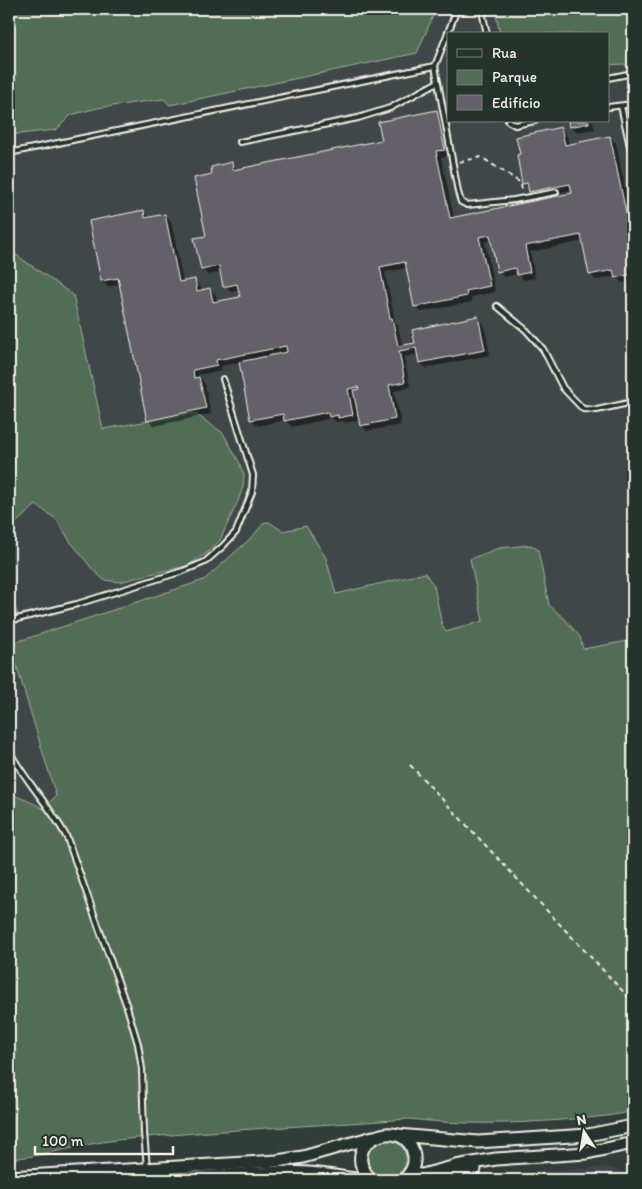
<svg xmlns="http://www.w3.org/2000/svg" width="642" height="1189" font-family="Itim,sans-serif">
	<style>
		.built { fill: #414748; fill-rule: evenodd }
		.green { fill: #516d55; stroke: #a2af9e }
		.shadow { fill: #0007 }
		.building { fill: #63606b; stroke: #f4f1e8 }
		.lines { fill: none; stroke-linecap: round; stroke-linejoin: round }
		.service-casing { stroke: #f4f1e8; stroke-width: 8 }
		.secondary-casing { stroke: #f4f1e8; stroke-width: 15 }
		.path { stroke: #f4f1e8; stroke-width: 2; stroke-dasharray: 5 4; stroke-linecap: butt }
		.service { stroke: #26332d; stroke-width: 4 }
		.secondary { stroke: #26332d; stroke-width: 11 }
	</style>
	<rect width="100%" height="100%" fill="#323c39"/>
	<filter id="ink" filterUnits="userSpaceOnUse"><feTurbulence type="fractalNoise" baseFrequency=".02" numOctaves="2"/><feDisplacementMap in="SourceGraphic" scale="10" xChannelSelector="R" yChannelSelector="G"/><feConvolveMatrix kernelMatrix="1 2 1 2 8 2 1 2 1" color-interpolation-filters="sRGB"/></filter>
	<g filter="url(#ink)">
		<!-- built -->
		<g class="built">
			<path d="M9,9H633V694L87,806L9,824ZM448,34H608V121H448Z"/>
			<path d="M606,1167L632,1174L633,1180H486L510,1178L529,1172Z"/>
		</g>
		<!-- green -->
		<g class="green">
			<path d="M9,9H436L417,53L170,105L164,99L97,108L71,115L56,130L9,135Z"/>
			<path d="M498,9H633V68L624,64L608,65V34H500L496,15Z"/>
			<path d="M9,236L12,252L73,295L103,429L194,413L223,433L239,462L244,475L243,487L238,501L220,540L207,553L187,566L150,574L120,582L104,580L93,570L70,541L56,519L36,505L9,529Z"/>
			<path d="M265,522H269L283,531L306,526L326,558L336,594L425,573L434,586L442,625L446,632L483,621L470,559L499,548L531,545L538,550L549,605L565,619L580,637L583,649L633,640V1111C610,1117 586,1118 561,1120C510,1124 460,1125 409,1119C312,1126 214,1130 117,1140C81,1144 46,1156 9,1159V792C20,799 32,801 43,809L56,796L10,644L204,580L251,538Z"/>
			<path d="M9,596L18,614L9,617Z"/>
			<circle cx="387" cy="1159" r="19"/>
		</g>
		<!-- shadow -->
		<g class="shadow">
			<path d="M436,111L442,117L450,156L441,157L454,218L573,194L572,190L536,198L524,183L561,129L567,135L569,146L610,137L616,143L633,230V281L622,283L616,276L596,280L590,274L584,241L530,252L535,278L524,280L518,274L504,277L498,271L492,241L485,242L495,292L471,297L472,302L421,312L415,306L407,268L385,272L395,322L398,325L402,347L416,344L478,318L484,324L490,355L426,368L420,363L418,354L404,357L410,387L394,391L401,425L367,431L361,425L360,420L345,423L343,421L336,422L332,418L292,427L285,420L258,426L252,420L240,362L221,366L222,371L198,375L205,384L211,414L154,426L148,420L120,284L108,287L102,281L144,211L150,218L165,215L171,221L183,282L194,280L200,286L202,291L210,289L216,295L217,302L241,298L240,290L231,292L225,286L222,272L208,275L202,269L214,175L231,164L238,170L384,141Z"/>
			<path d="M570,121H592L595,129L577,132L571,126Z"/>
		</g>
		<!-- building -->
		<g class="building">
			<path d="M437,110L445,150L436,151L450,218L572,193L570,184L529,192L527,183L522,184L517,155L520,154L516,137L561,127L565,145L610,136L633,246V274L615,278L613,270L589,275L581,235L525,246L530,272L517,275L515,268L497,272L490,235L479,237L490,286L466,291L467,296L414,307L405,262L380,267L390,318H392L398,346L415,343L412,330L478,316L485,350L419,363L416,348L399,351L405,382L389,385L395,419L360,426L353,390L359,389L358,387L348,389L353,415L338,418V415L329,417L328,412L284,421L283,414L250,420L239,362L287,352L286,346L216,360L217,365L193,370L194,378L199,377L206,408L147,421L118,278L101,281L89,221L144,210L145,218L165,214L179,282L195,279L197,291L210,288L213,302L240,297L237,284L223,287L219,266L201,270L194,238L206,236L194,178L212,174L211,167L232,162L233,170L382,140L378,122Z"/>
			<path d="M568,121H589V123L569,127Z"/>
		</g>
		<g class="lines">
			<!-- service casing -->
			<g class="service-casing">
				<g id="service">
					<path d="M457,9L435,66L458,192L461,202L467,205L514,200L556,192"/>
					<path d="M486,9L483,16L487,34"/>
					<path d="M608,78L633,73"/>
					<path d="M621,106L633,160"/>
					<path d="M608,107L633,104"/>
					<path d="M508,121L515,125L535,121"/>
					<path d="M240,142L358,118L390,108L438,82"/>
					<path d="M9,153L435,66"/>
					<path d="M497,306L526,330L543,349L563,388L583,409L597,410L633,402"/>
					<path d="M9,621L77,604L183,571L205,562L223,546L236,532L252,492L253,475L223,379"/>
					<path d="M9,750C25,782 51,806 67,838L127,1007L138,1044L142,1069L144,1133L147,1168"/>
				</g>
			</g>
			<!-- secondary casing -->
			<g class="secondary-casing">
				<g id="secondary">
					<path d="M398,1135L478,1142L588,1135L633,1126"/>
					<path d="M410,1174L422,1175L456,1166L496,1159L587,1153L633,1143"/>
					<path d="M9,1177L277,1161L303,1157L373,1137"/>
					<path d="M162,1180C211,1177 260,1170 309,1173C330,1174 350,1180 370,1180"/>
					<path d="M371,1180C334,1141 407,1112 414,1156C415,1165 411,1174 403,1180"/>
					<path d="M441,1180L445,1177L475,1169"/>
				</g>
			</g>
			<!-- path -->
			<g class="path">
				<path d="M459,162L481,157L521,183L522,193"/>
				<path d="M410,765L633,1002"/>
			</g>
			<!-- service -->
			<use href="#service" class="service"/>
			<!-- secondary -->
			<use href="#secondary" class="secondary"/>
		</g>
	</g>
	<!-- margin -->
	<rect width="642" height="1189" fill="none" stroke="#26332d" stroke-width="30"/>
	<rect x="15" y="15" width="612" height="1159" fill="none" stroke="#f4f1e8" stroke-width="2" filter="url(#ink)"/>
	<!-- legend -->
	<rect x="447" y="32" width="162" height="90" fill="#26332d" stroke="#787f78"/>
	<rect x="457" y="49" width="25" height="8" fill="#26332d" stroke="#787f78"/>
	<text x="492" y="58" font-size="15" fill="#f4f1e8">Rua</text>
	<rect x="457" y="70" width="25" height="15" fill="#516d55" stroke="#787f78"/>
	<text x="492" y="82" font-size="15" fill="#f4f1e8">Parque</text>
	<rect x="457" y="95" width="25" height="15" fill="#63606b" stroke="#787f78"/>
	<text x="492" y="108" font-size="15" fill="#f4f1e8">Edifício</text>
	<!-- north arrow -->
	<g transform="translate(584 1132) rotate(348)" stroke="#26332d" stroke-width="4" paint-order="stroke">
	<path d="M0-4L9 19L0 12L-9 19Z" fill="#f4f1e8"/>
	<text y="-8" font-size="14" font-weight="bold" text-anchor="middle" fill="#f4f1e8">N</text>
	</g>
	<!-- scale -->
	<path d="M35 1146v8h138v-8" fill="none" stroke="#f4f1e8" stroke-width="2.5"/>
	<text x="42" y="1146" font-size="15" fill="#f4f1e8" stroke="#26332d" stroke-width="4" paint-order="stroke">100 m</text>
</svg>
